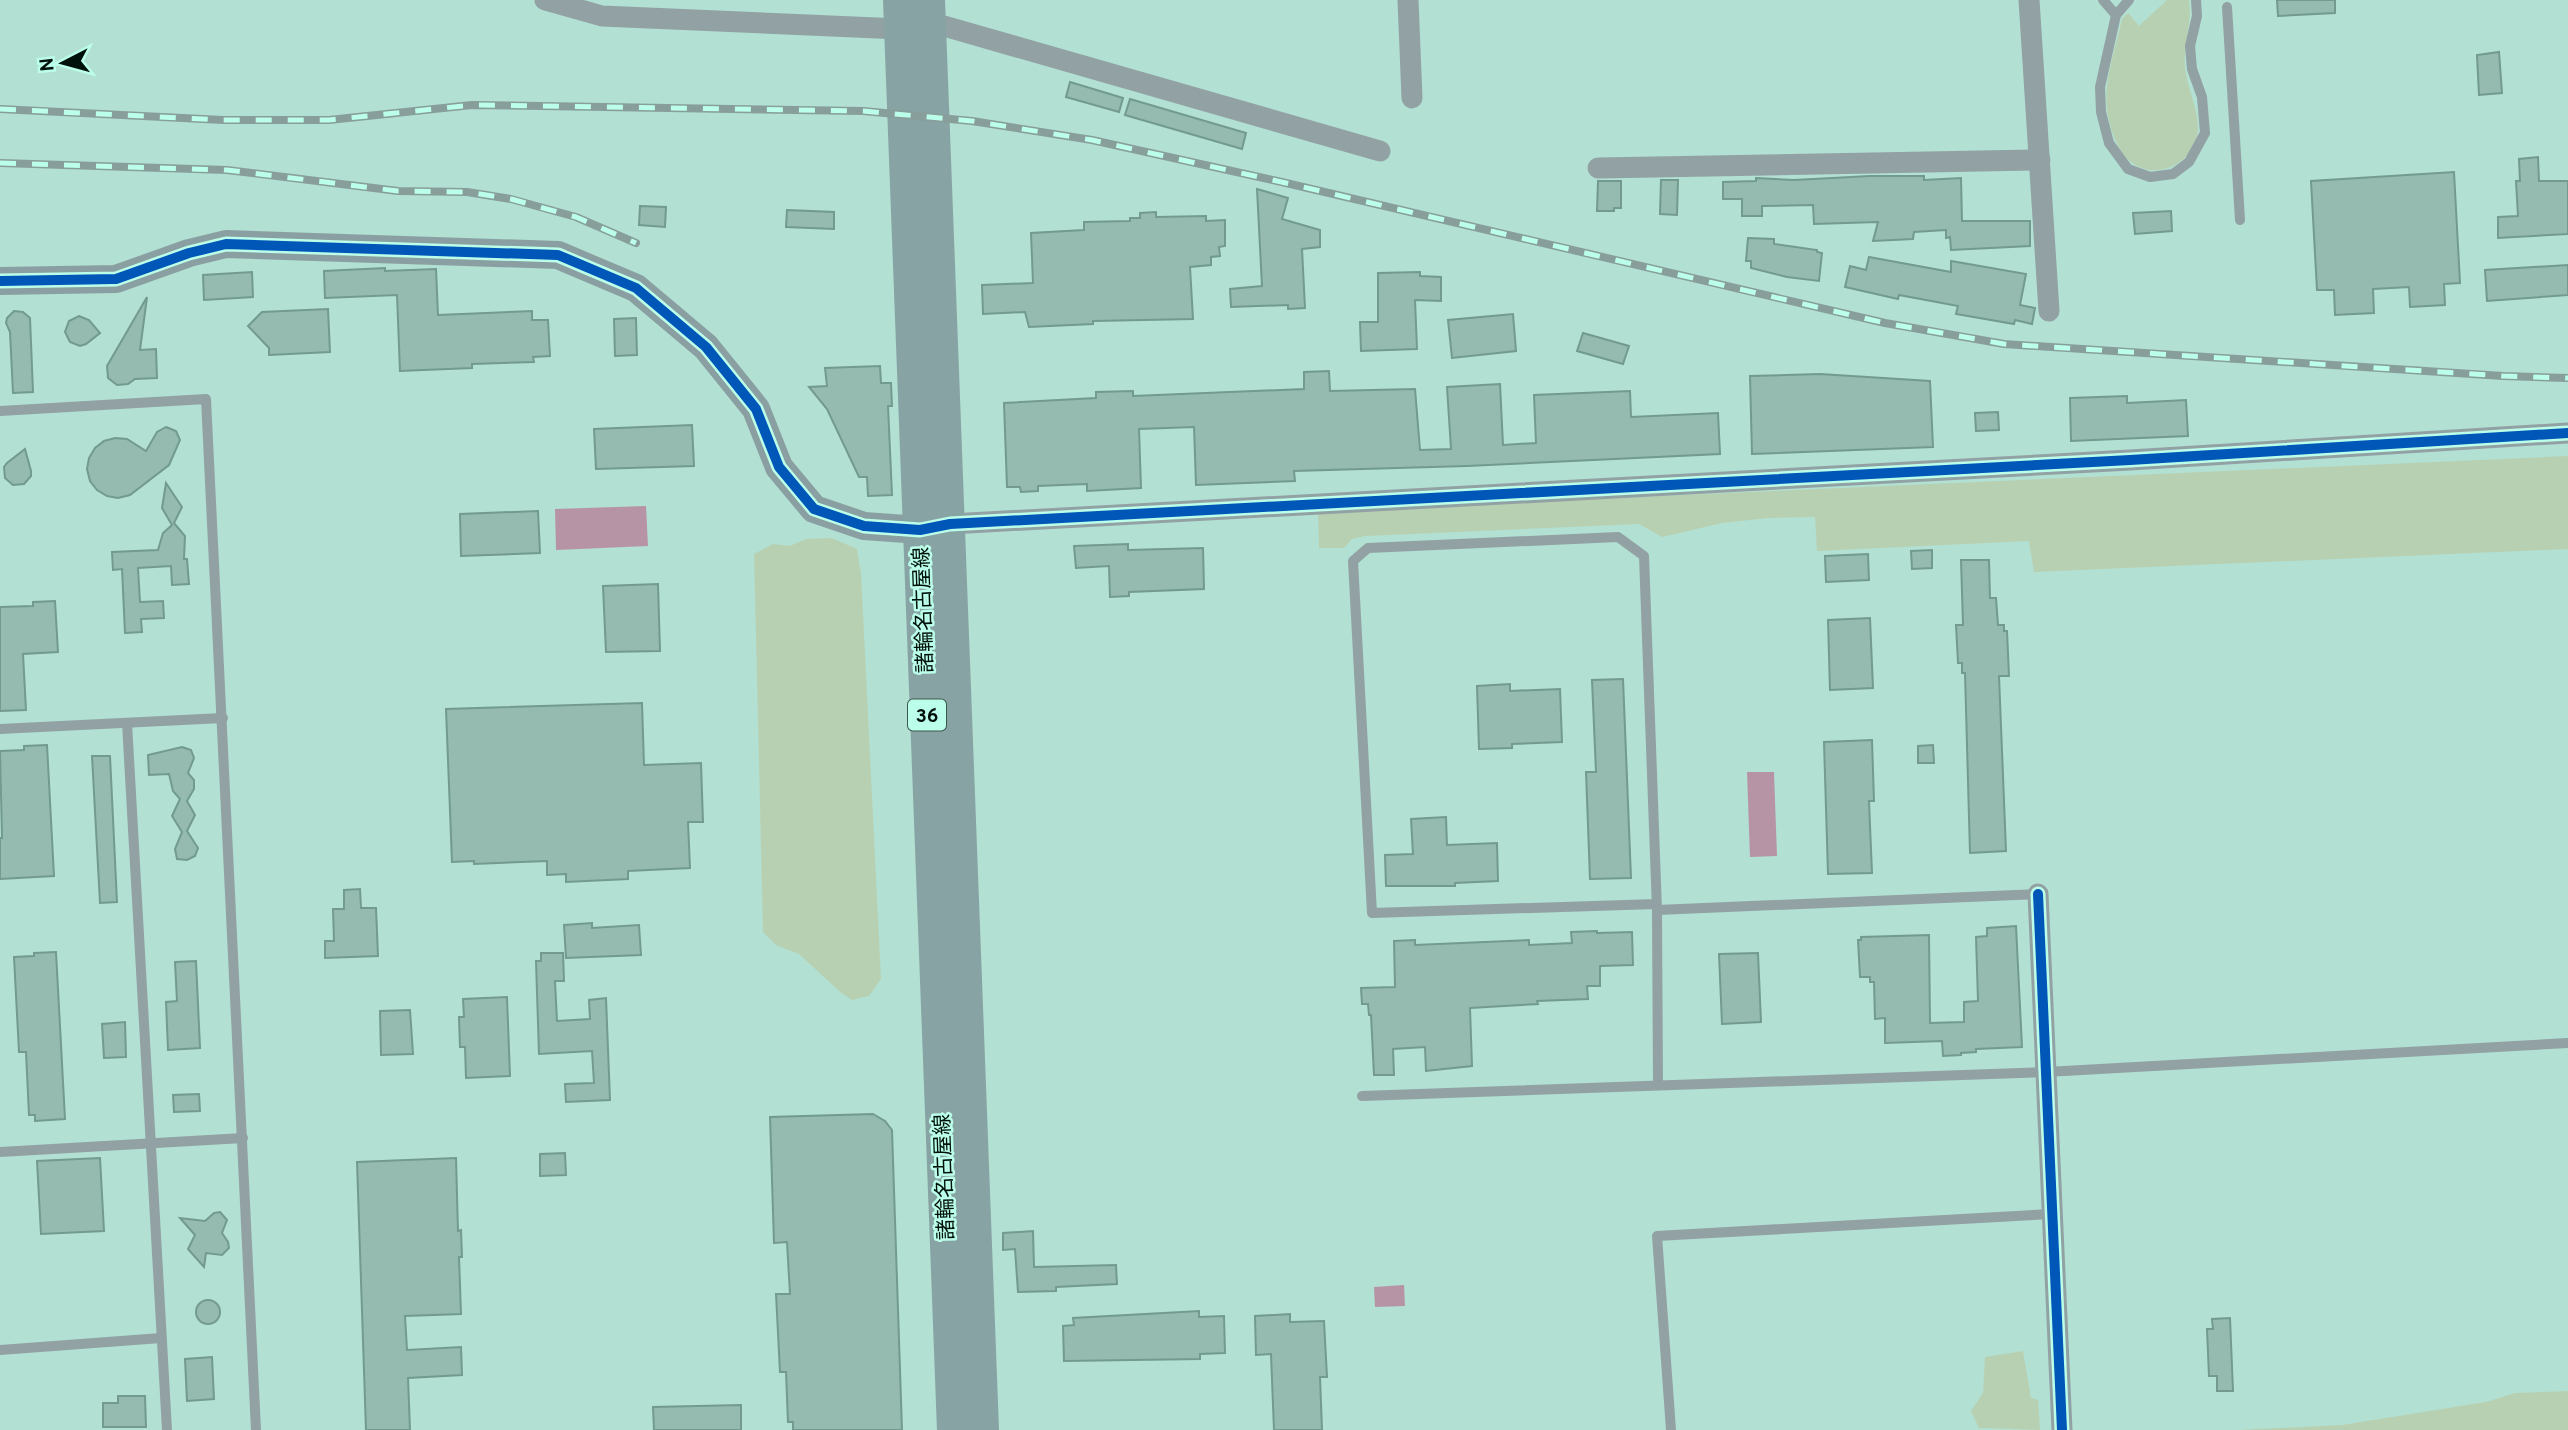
<svg xmlns="http://www.w3.org/2000/svg" width="2568" height="1430" font-family="Overpass,'Noto Sans JP',sans-serif">
	<style>
		.green { fill: #b8d0b2 }
		.water { fill: #b794a5 }
		.building { fill: #95bbb1; stroke: #739a8f; stroke-width: 2 }
		.lines { fill: none; stroke-linecap: round; stroke-linejoin: round }
		.lane { stroke: #92a1a4; stroke-width: 10 }
		.street { stroke: #92a1a4; stroke-width: 21 }
		.secondary { stroke: #8a9fa1; stroke-width: 28 }
		.primary { stroke: #88a3a3; stroke-width: 32 }
		.rail-casing { stroke: #889e9b; stroke-width: 8 }
		.rail { stroke: #bbfee9; stroke-width: 5; stroke-dasharray: 16; stroke-linecap: butt }
		.cycleway-casing { stroke: #bbfee9; stroke-width: 15 }
		.cycleway { stroke: #0057b8; stroke-width: 10 }
		.labels { text-anchor: middle; stroke-width: 5; stroke-linejoin: round; paint-order: stroke }
		.shield { fill: #bbfee9; stroke: #38584e; stroke-width: 2 }
		.shield-label { font-size: 19px; font-weight: bold; fill: #00110b }
		.street-label { font-size: 21px; fill: #00110b; stroke: #bbfee9 }
	</style>
	<rect width="100%" height="100%" fill="#b2e0d3"/>
	<!-- green -->
	<g class="green">
		<path d="M2167,0H2189C2193,26 2181,48 2186,74C2189,92 2199,112 2198,131C2195,163 2155,183 2130,161C2116,149 2109,126 2107,108C2104,79 2116,47 2122,19L2128,13L2139,26Z"/>
		<path d="M2568,456V549L2034,572L2029,541L1817,551L1815,517L1768,518L1722,523L1662,537L1639,524L1366,536L1352,539L1344,548H1319L1318,511Z"/>
		<path d="M832,538L857,549L861,573L881,979L869,996L852,1000L839,991L799,954L776,945L763,932L754,554L773,544L790,546L806,539Z"/>
		<path d="M2023,1351L2031,1398L2038,1400L2040,1430L1979,1428L1971,1411L1983,1393L1985,1357Z"/>
		<path d="M2568,1391V1430H2238L2342,1425L2486,1402L2515,1393Z"/>
	</g>
	<!-- water -->
	<g class="water">
		<path d="M646,506L648,546L556,550L555,509Z"/>
		<path d="M1774,772L1777,856L1750,857L1747,772Z"/>
		<path d="M1404,1285L1405,1306L1375,1307L1374,1287Z"/>
	</g>
	<!-- building -->
	<g class="building">
		<path d="M2277,0H2335V13L2278,16Z"/>
		<path d="M2499,52L2502,93L2479,95L2477,55Z"/>
		<path d="M1070,82L1123,98L1119,112L1066,97Z"/>
		<path d="M1130,99L1246,133L1242,149L1125,115Z"/>
		<path d="M2538,157L2539,181H2568V234L2498,238V217L2518,216L2516,181H2520L2519,159Z"/>
		<path d="M2454,172L2460,283L2444,284L2445,305L2410,307L2409,287L2373,289L2374,313L2335,315L2334,290H2317L2311,181Z"/>
		<path d="M1870,176H1924V180L1961,178L1962,221H2030V246L1951,250L1950,237L1946,238V230L1914,232L1913,239L1873,241L1878,222L1814,224L1813,205L1762,206V216H1742V199H1723V182L1756,181V178L1794,180Z"/>
		<path d="M1661,180H1678L1677,215L1660,214Z"/>
		<path d="M1598,181H1621V208H1614V211H1597Z"/>
		<path d="M1257,189L1288,198L1282,219L1320,230V247L1302,249L1305,308L1288,309V305L1231,307L1230,289L1262,286Z"/>
		<path d="M640,206L666,207L665,227L639,225Z"/>
		<path d="M787,210L834,212V229L786,227Z"/>
		<path d="M2171,211L2172,231L2135,234L2133,213Z"/>
		<path d="M1156,212V217L1206,216V221L1225,220V246L1219,247L1220,256L1211,257V265L1190,267L1193,319L1093,321V324L1029,327L1025,312L983,314L982,285L1033,283L1031,233L1084,230V222L1130,221V218H1140V213Z"/>
		<path d="M1748,238L1774,239V244L1817,250V252L1822,253L1819,281L1787,277L1751,268V261H1746Z"/>
		<path d="M1869,257L1951,272V261L2026,274L2020,305L2035,308L2032,324L2015,320L2014,324L1956,314L1958,306L1899,295L1898,299L1845,287L1850,266L1866,270Z"/>
		<path d="M2568,265V295L2487,301L2485,270Z"/>
		<path d="M385,268V271L436,269L438,315L532,311V320H548L550,356L533,357L534,362L472,364V368L400,371L397,295L325,298L324,271Z"/>
		<path d="M252,272L253,297L204,300L203,275Z"/>
		<path d="M1420,272V276L1441,277V301L1415,300L1417,349L1361,351L1360,322H1378V273Z"/>
		<path d="M147,297L140,350L156,349L157,378L135,379L128,384L117,385L108,378L107,366Z"/>
		<path d="M328,309L330,352L269,355V348L248,326L262,312Z"/>
		<path d="M14,311L23,312L30,318L33,392L13,393L10,332L6,323L7,318Z"/>
		<path d="M1513,314L1516,351L1452,358L1448,320Z"/>
		<path d="M79,316L89,320L100,333L86,344L80,346L70,342L65,332L69,321Z"/>
		<path d="M636,318L637,355L615,356L614,319Z"/>
		<path d="M1583,333L1629,346L1623,364L1577,351Z"/>
		<path d="M880,366L881,383H891L892,406H888L892,495L868,496L867,477H859L827,409L809,387L827,386L825,368Z"/>
		<path d="M1329,371L1330,391L1415,389L1420,450L1451,449L1447,387L1500,384L1503,445L1536,443L1534,395L1630,391L1631,417L1718,413L1720,454L1467,466L1294,471L1295,481L1196,485L1194,427L1139,429L1141,488L1087,491V484L1038,486V491L1021,492L1020,487H1007L1004,403L1096,398V392L1133,391V396L1304,389V372Z"/>
		<path d="M1820,374L1930,381L1933,447L1752,454L1750,376Z"/>
		<path d="M2127,396V403L2186,400L2188,436L2071,441L2070,398Z"/>
		<path d="M1998,412L1999,430L1976,431L1975,413Z"/>
		<path d="M692,425L694,466L596,469L594,429Z"/>
		<path d="M166,427L176,431L180,440L169,465L130,495L118,498L107,496L97,490L90,481L87,469L89,458L95,448L104,441L115,438L127,439L146,451L157,432Z"/>
		<path d="M25,449L31,471V476L24,484L13,485L5,478L4,467L7,463Z"/>
		<path d="M166,483L182,507L174,523L185,536L184,559H187L189,584L172,585L171,566L138,568L140,602L163,601L164,618L141,619L142,632L125,633L122,569L113,570L112,552L158,550L163,533L172,525L162,508Z"/>
		<path d="M538,511L540,553L461,556L460,514Z"/>
		<path d="M1128,544V550L1203,548L1204,589L1129,592V596L1110,597L1109,566L1076,568L1074,546Z"/>
		<path d="M1932,550V568L1912,569L1911,551Z"/>
		<path d="M1868,554L1869,580L1826,582L1825,556Z"/>
		<path d="M1961,560H1989L1990,598H1996L1998,625H2004V631H2007L2009,676H1999L2006,851L1970,853L1965,673H1962V663H1958L1956,625H1963Z"/>
		<path d="M658,584L660,651L606,652L603,586Z"/>
		<path d="M55,601L58,652L23,654L26,710L0,711V607L33,606V602Z"/>
		<path d="M1870,618L1873,688L1830,690L1828,620Z"/>
		<path d="M1623,679L1631,878L1590,879L1586,772H1596L1592,680Z"/>
		<path d="M1510,684V691L1560,689L1562,742L1512,744V748L1479,749L1477,686Z"/>
		<path d="M642,703L644,765L701,763L703,822H688L690,868L628,871V879L566,882V874L547,875V861L474,864V861L452,862L446,709Z"/>
		<path d="M1872,740L1874,801H1869L1872,873L1828,874L1824,742Z"/>
		<path d="M47,745L54,876L0,879V838H2L0,751L24,750V746Z"/>
		<path d="M1933,745L1934,763H1918V746Z"/>
		<path d="M182,747L191,750L194,758L188,773L194,780V789L187,801L195,815L187,831L198,848L195,856L187,860L177,859L175,849L182,832L172,816L180,799L173,791L169,774L149,775L148,755Z"/>
		<path d="M92,756H110L117,902L100,903Z"/>
		<path d="M1446,817L1447,845L1497,843L1498,881L1455,883V886H1386L1385,855L1413,854L1411,819Z"/>
		<path d="M360,889L361,908H376L378,956L325,958V941H334L333,909H344V890Z"/>
		<path d="M592,923V928L639,925L641,955L566,958L564,925Z"/>
		<path d="M2016,926L2022,1047L1976,1049V1052L1961,1053V1055L1943,1056L1942,1041L1885,1043V1018L1875,1019L1874,982H1870V977H1860L1858,940H1861V937L1929,935L1930,1023L1964,1022V1002L1978,1001L1976,937L1987,936V928Z"/>
		<path d="M1597,931V933L1632,932L1633,965L1600,966V986H1587L1588,999L1537,1001L1538,1004L1470,1008L1472,1066L1426,1071L1425,1047L1393,1049L1394,1075H1374L1371,1015H1369L1368,1004H1362L1361,988L1395,987L1394,941L1415,940V945L1529,940V945L1572,943L1571,932Z"/>
		<path d="M56,952L65,1119L35,1121V1115H29L26,1052H19L14,957L34,956V953Z"/>
		<path d="M541,953H563L564,981H555L557,1021L590,1019L589,1000L606,998L610,1100L566,1102L565,1084L594,1083L592,1051L539,1054L536,961H541Z"/>
		<path d="M1758,953L1761,1022L1722,1024L1719,954Z"/>
		<path d="M196,961L200,1048L168,1050L166,1002L177,1001L175,962Z"/>
		<path d="M507,997L510,1076L466,1078L465,1047H460L459,1017H464L463,999Z"/>
		<path d="M410,1010L413,1054L381,1055L380,1011Z"/>
		<path d="M125,1022L126,1057L104,1058L102,1024Z"/>
		<path d="M199,1094L200,1111L174,1112L173,1095Z"/>
		<path d="M873,1114L885,1121L892,1130L902,1430H793V1422H788L786,1372H780L776,1294H790L787,1242L774,1243L770,1117Z"/>
		<path d="M565,1153L566,1175L540,1176V1154Z"/>
		<path d="M100,1158L104,1231L41,1234L37,1161Z"/>
		<path d="M456,1158L458,1231L461,1230L462,1257H459L461,1314L405,1316L407,1350L461,1347L462,1375L408,1378L410,1430H366L357,1162Z"/>
		<path d="M220,1212L227,1220L222,1233L228,1242L229,1248L222,1255L206,1253L204,1267L188,1249L195,1235L180,1218L205,1221L214,1213Z"/>
		<path d="M1033,1231L1034,1267L1116,1265L1117,1284L1056,1287V1291L1018,1292L1015,1249L1003,1250V1233Z"/>
		<circle cx="208" cy="1312" r="12"/>
		<path d="M1199,1311V1317L1224,1316L1225,1353L1200,1354V1359L1064,1361L1063,1326L1074,1325L1073,1318Z"/>
		<path d="M1290,1314V1322L1324,1321L1327,1377H1320L1322,1430H1274L1271,1354L1256,1355L1255,1316Z"/>
		<path d="M2230,1318L2233,1391H2217V1376H2209L2207,1329H2213L2212,1319Z"/>
		<path d="M212,1357L214,1399L187,1401L185,1359Z"/>
		<path d="M118,1396H145L146,1427H103V1403H118Z"/>
		<path d="M741,1405V1430H654L653,1407Z"/>
	</g>
	<g class="lines">
		<!-- lane -->
		<g class="lane">
			<path d="M2103,0L2116,15"/>
			<path d="M2129,0L2116,15L2100,87L2101,112L2109,143L2128,169L2150,177L2173,174L2189,162L2205,133L2202,97L2192,69L2190,46L2197,16L2196,0"/>
			<path d="M2227,7L2240,220"/>
			<path d="M0,411L206,399L256,1430"/>
			<path d="M127,723L167,1430"/>
			<path d="M0,729L223,718"/>
			<path d="M1656,904L1372,913L1353,561L1368,548L1618,537L1644,556L1657,910L1658,1085"/>
			<path d="M1657,910L2038,894"/>
			<path d="M1362,1096L2046,1072L2568,1043"/>
			<path d="M0,1152L243,1138"/>
			<path d="M0,1350L161,1338"/>
			<path d="M1671,1430L1657,1236L2051,1214"/>
		</g>
		<!-- street -->
		<g class="street">
			<path d="M545,0L602,16L900,29"/>
			<path d="M1408,0L1412,98"/>
			<path d="M2029,0L2049,311"/>
			<path d="M930,22L1380,151"/>
			<path d="M1598,168L2040,160"/>
			<path d="M950,524L2130,460L2568,433"/>
			<path d="M2038,894L2062,1430"/>
		</g>
		<!-- secondary -->
		<path class="secondary" d="M0,281L116,279L189,253L226,244L558,255L636,288L706,347L756,409L779,467L814,509L864,526L920,530L942,526"/>
		<!-- primary -->
		<g class="primary">
			<path d="M899,0L953,1430"/>
			<path d="M929,0L983,1430"/>
		</g>
		<!-- rail casing -->
		<g class="rail-casing">
			<g id="rail">
				<path d="M0,109L223,120H329L472,105L863,111L972,121L1092,140L1286,183L1885,323L2004,344L2503,376L2568,378"/>
				<path d="M0,163L227,170L398,191L467,192L511,199L576,217L636,243"/>
			</g>
		</g>
		<!-- rail -->
		<use href="#rail" class="rail"/>
		<!-- cycleway casing -->
		<g class="cycleway-casing">
			<g id="cycleway">
				<path d="M0,281L116,279L189,253L226,244L558,255L636,288L706,347L756,409L779,467L814,509L864,526L920,530L950,524L2130,460L2568,433"/>
				<path d="M2038,894L2062,1430"/>
			</g>
		</g>
		<!-- cycleway -->
		<use href="#cycleway" class="cycleway"/>
	</g>
	<g class="labels">
		<!-- shield labels -->
		<rect class="shield" x="908" y="699.5" width="38" height="31" rx="5"/>
		<g class="shield-label">
			<text x="927" y="722">36</text>
		</g>
		<!-- street labels -->
		<g class="street-label">
			<text transform="translate(923 610) rotate(-92)" y="7">諸輪名古屋線</text>
			<text transform="translate(944 1177) rotate(-92)" y="7">諸輪名古屋線</text>
		</g>
	</g>
	<!-- north arrow -->
	<g transform="translate(63 63) rotate(264)" stroke="#bbfee9" stroke-width="5" paint-order="stroke">
	<path d="M0-5L12 26L0 18L-12 26Z" fill="#00110b"/>
	<text y="-10" font-size="19" font-weight="bold" text-anchor="middle" fill="#00110b">N</text>
	</g>
</svg>
